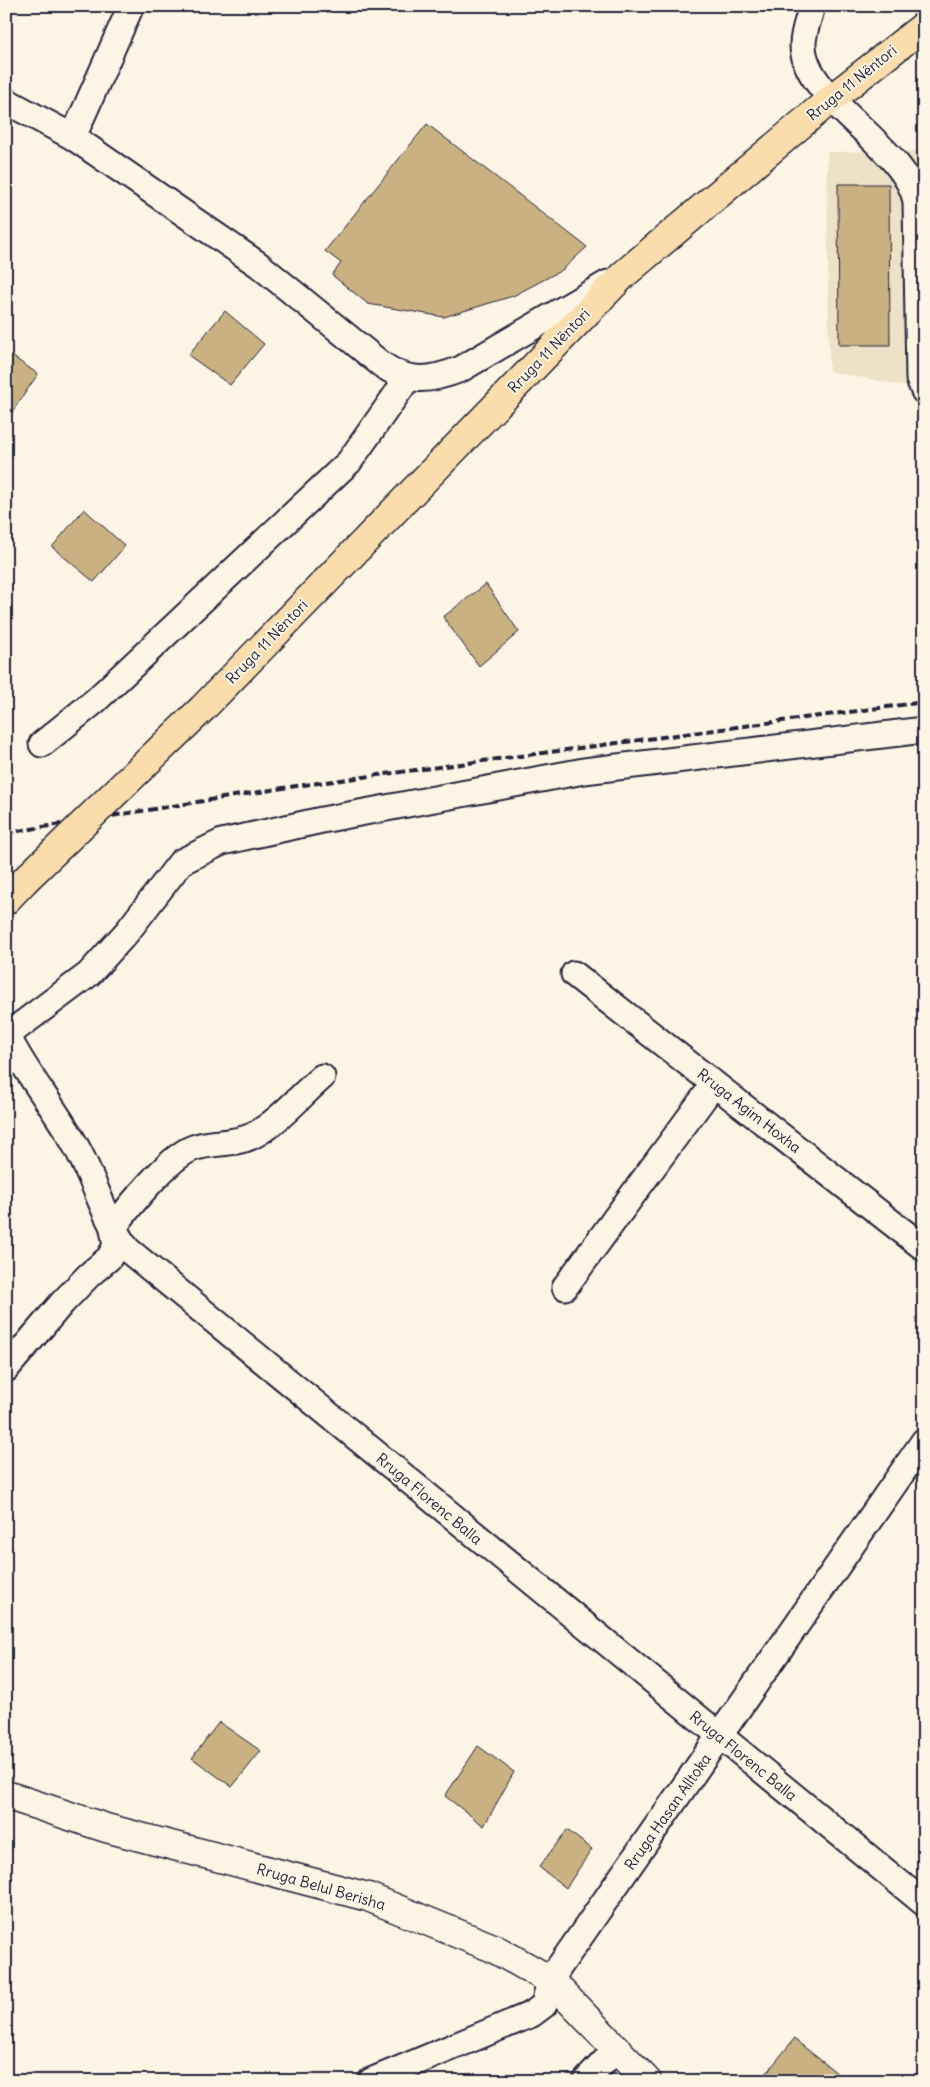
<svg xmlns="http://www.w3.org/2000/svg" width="930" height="2087" font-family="Delius,sans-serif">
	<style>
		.built { fill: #ede1c7 }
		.building { fill: #c9b181; stroke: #22223b }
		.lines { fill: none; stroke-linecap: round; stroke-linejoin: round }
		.street-casing { stroke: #22223b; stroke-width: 29 }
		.secondary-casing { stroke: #22223b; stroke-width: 31 }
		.primary-casing { stroke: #22223b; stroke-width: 31 }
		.street { stroke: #fcf5e5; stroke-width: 25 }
		.secondary { stroke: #fcf5e5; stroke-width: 28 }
		.primary { stroke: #faddab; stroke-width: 28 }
		.rail { stroke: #22223b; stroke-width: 4; stroke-dasharray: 8 4; stroke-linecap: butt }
		.primary-bridge-casing { stroke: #22223b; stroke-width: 31; stroke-linecap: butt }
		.primary-bridge { stroke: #faddab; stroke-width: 28 }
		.labels { text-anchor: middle; stroke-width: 4; stroke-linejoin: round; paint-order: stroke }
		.street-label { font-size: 15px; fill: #22223b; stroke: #fcf5e5 }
	</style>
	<rect width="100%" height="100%" fill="#fcf5e5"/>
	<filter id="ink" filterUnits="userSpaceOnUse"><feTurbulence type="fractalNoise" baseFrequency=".02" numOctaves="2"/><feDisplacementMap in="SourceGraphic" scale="10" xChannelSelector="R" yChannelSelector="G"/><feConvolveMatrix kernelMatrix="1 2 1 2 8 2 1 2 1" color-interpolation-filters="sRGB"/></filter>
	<g filter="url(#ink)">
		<!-- built -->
		<path class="built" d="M924,151V390L829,371L827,152Z"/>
		<!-- building -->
		<g class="building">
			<path d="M427,124L587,247L562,270L513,296L444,317L368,304L332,275L341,263L325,251Z"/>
			<path d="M838,184H889L890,345H839Z"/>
			<path d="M225,311L264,344L230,385L188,355Z"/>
			<path d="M6,352L38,374L10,415L6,412Z"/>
			<path d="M84,509L125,546L94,582L52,547Z"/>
			<path d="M486,584L519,632L479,666L443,617Z"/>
			<path d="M219,1722L261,1751L232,1787L192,1758Z"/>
			<path d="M478,1746L514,1772L484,1826L445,1796Z"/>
			<path d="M567,1830L592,1849L566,1888L539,1867Z"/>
			<path d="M794,2039L842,2077L839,2081H760Z"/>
		</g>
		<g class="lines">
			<!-- street casing -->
			<g class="street-casing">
				<g id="street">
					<path d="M812,6C809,18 803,32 803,44C802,99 905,145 916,201L919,379L924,391"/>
					<path d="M6,101L73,137L259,265L381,364C409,384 430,381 461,369L608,283"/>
					<path d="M73,137L131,6"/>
					<path d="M42,744L95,701L349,462L408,378"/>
					<path d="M574,974L924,1248"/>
					<path d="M7,1035C27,1076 57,1110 78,1150C96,1183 104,1220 128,1250L924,1903"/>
					<path d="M6,1036L89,974L127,932L181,862L222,842L322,820L584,771L924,730"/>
					<path d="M565,1287L714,1084"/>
					<path d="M6,1369L62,1303L89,1275L109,1258L116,1246L113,1229C128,1207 169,1157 193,1148C211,1141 234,1145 252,1136C278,1123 300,1096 322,1077"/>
					<path d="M371,2081L532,2014L544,2005L550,1980L924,1441"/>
					<path d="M586,2081L616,2049"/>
				</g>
			</g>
			<!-- secondary casing -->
			<g class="secondary-casing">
				<path id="secondary" d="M6,1795L106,1828L368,1897L493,1948L550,1980L647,2081"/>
			</g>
			<!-- primary casing -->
			<g class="primary-casing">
				<g id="primary">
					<path d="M203,708L623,275L831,99L924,26"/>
					<path d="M6,900L24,881"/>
				</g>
			</g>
			<!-- street -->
			<use href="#street" class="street"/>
			<!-- secondary -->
			<use href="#secondary" class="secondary"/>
			<!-- primary -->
			<use href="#primary" class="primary"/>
			<!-- rail -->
			<path class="rail" d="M6,833L296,786L924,702"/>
			<!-- primary-bridge casing -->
			<g class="primary-bridge-casing">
				<path id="primary-bridge" d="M24,881L203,708"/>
			</g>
			<!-- primary-bridge -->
			<use href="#primary-bridge" class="primary-bridge"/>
		</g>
	</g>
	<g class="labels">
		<!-- street labels -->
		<g class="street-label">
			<text transform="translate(852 83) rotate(-39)" y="5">Rruga 11 Nëntori</text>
			<text transform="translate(549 351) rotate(-46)" y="5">Rruga 11 Nëntori</text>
			<text transform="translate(267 642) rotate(-46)" y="5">Rruga 11 Nëntori</text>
			<text transform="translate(749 1111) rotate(38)" y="5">Rruga Agim Hoxha</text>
			<text transform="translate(429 1499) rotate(40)" y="5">Rruga Florenc Balla</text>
			<text transform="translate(743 1756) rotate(39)" y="5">Rruga Florenc Balla</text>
			<text transform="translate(668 1812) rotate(-55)" y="5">Rruga Hasan Alltoka</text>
			<text transform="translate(321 1887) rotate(16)" y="5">Rruga Belul Berisha</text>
		</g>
	</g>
	<!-- margin -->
	<rect width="930" height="2087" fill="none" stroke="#fcf5e5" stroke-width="25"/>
	<rect x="12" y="12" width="905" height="2062" fill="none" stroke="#22223b" stroke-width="2" filter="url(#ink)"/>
</svg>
